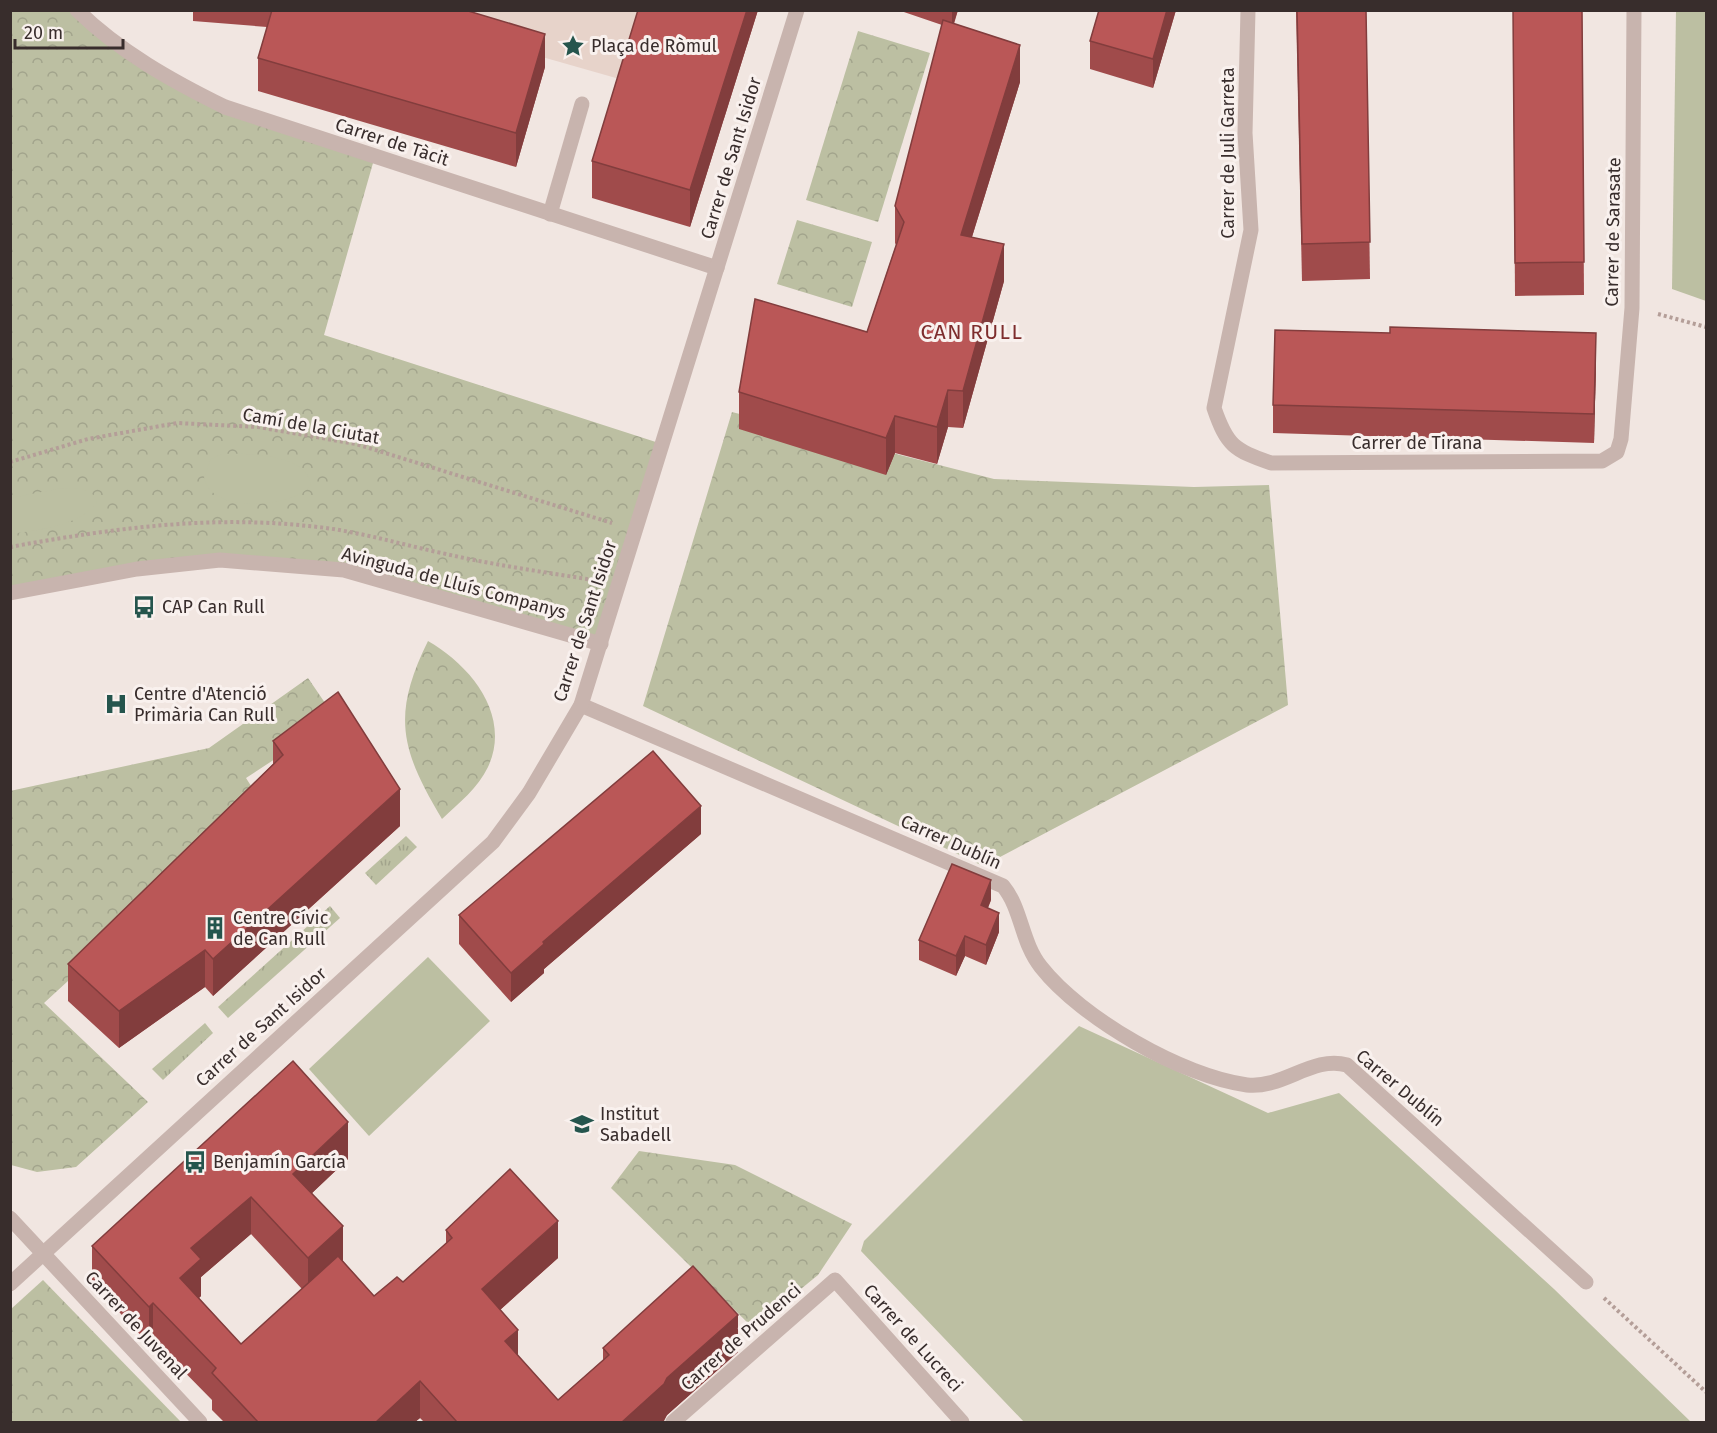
<svg xmlns="http://www.w3.org/2000/svg" width="1717" height="1433" font-family="'Fira Sans',sans-serif">
	<style>
		.grass { fill: url(#grass-tufts) }
		.forest { fill: url(#forest-crowns) }
		.garden { fill: #bcbfa2 }
		.plaza { fill: #e7d3ca }
		.lines { fill: none; stroke-linecap: round; stroke-linejoin: round }
		.path { stroke: #b49e98; stroke-width: 4; stroke-dasharray: 3 3; stroke-linecap: butt }
		.minor { stroke: #c8b4ae; stroke-width: 15 }
		.wall { fill: #a04b4b; fill-rule: evenodd }
		.shaded-wall { fill: #823d3d }
		.building { fill: #ba5757; stroke: #823d3d; stroke-width: 1.5 }
		.labels { text-anchor: middle; stroke-width: 6; stroke-linejoin: round; paint-order: stroke }
		.poi-label { font-size: 18px; fill: #382d2c; stroke: #f9f1ee; text-anchor: start }
		.street-label { font-size: 18px; fill: #382d2c; stroke: #f9f1ee }
		.quarter-label { font-size: 21px; letter-spacing: 1.5px; fill: #7e2d2d; stroke: #f9f1ee }
	</style>
	<defs>
		<pattern id="grass-tufts" width="24" height="20" patternUnits="userSpaceOnUse" patternTransform="scale(1.5)"><rect width="24" height="20" fill="#bcbfa2"/><path d="M3 7l-1-3M5 7V3M7 7l1-3M15 17l-1-3M17 17v-4M19 17l1-3" fill="none" stroke="#a2a48c"/></pattern>
		<pattern id="forest-crowns" width="20" height="18" patternUnits="userSpaceOnUse" patternTransform="scale(1.5)"><rect width="20" height="18" fill="#bcbfa2"/><path d="M2 6a3 3 0 1 1 6 0M12 15a3 3 0 1 1 6 0" fill="none" stroke="#a2a48c"/></pattern>
	</defs>
	<rect width="100%" height="100%" fill="#f1e6e1"/>
	<!-- grass -->
	<g class="grass">
		<path d="M406,836L417,847L376,885L365,873Z"/>
		<path d="M330,906L340,918L228,1018L218,1007Z"/>
		<path d="M205,1023L213,1033L163,1080L152,1069Z"/>
	</g>
	<!-- forest -->
	<g class="forest">
		<path d="M11,11H77L167,78L375,156L324,335L662,444L601,644L344,570L220,560L11,593Z"/>
		<path d="M858,31L930,53L878,222L806,200Z"/>
		<path d="M797,220L872,242L852,307L777,284Z"/>
		<path d="M732,412L994,479L1194,487L1269,485L1288,705L983,866L643,706Z"/>
		<path d="M428,641C470,665 512,715 488,767C478,788 459,803 442,819C401,750 391,716 428,641Z"/>
		<path d="M308,678L336,719L246,778L262,803L44,1003L148,1102L76,1167L37,1172L11,1165L10,791L209,748Z"/>
		<path d="M639,1151L735,1165L852,1224L818,1275L753,1328L611,1188Z"/>
		<path d="M43,1280L181,1422H11V1309Z"/>
	</g>
	<!-- garden -->
	<g class="garden">
		<path d="M1676,11H1706V301L1672,289Z"/>
		<path d="M222,454C246,453 307,453 311,485C293,508 210,515 204,477L211,459Z"/>
		<path d="M62,488C76,489 94,487 97,503C79,526 38,530 11,534V498Z"/>
		<path d="M428,957L490,1021L369,1136L309,1069Z"/>
		<path d="M1079,1026L1268,1113L1339,1093L1554,1289L1691,1422H1024L861,1251L864,1241Z"/>
	</g>
	<!-- plaza -->
	<path class="plaza" d="M380,11H650L630,82Z"/>
	<g class="lines">
		<!-- path -->
		<g class="path">
			<path d="M1658,314L1706,327"/>
			<path d="M10,462L88,439L177,423L258,427L356,444L612,523"/>
			<path d="M10,547C109,529 207,515 308,526C355,530 399,544 446,554C494,565 544,572 593,580"/>
			<path d="M1604,1298L1706,1392"/>
		</g>
		<!-- minor -->
		<g class="minor">
			<path d="M77,10C120,52 172,81 225,107L717,268"/>
			<path d="M1248,10L1245,133L1251,230L1214,408C1227,446 1234,450 1271,463L1602,461L1617,452L1621,439L1632,308L1634,10"/>
			<path d="M550,214L582,104"/>
			<path d="M10,593L137,569L220,560L344,570L601,644"/>
			<path d="M581,705L1003,886C1022,909 1021,942 1041,967C1081,1018 1183,1077 1247,1085C1283,1089 1313,1055 1347,1065L1586,1282"/>
			<path d="M10,1218L200,1422"/>
			<path d="M10,1284L493,842L529,793L581,705L797,10"/>
			<path d="M673,1422L835,1280L962,1422"/>
		</g>
	</g>
	<!-- wall -->
	<g class="wall">
		<path d="M193,10H465L545,67L516,167L258,91V58L267,27L193,21Z"/>
		<path d="M758,10L690,227L592,198V161Z"/>
		<path d="M898,10H958L954,24L1020,82L972,237L1004,281L963,428L948,427L937,464L895,453L886,475L739,429V392L867,332L896,245L895,243V206L942,25Z"/>
		<path d="M1099,10H1176L1153,88L1090,69V41Z"/>
		<path d="M1296,10H1366L1370,279L1302,281Z"/>
		<path d="M1513,10H1582L1584,295L1515,296Z"/>
		<path d="M1596,361L1594,443L1273,433V405Z"/>
		<path d="M273,741L400,826L213,996L205,987L119,1048L68,1001V964L273,764Z"/>
		<path d="M701,834L544,969V973L511,1002L459,944V915Z"/>
		<path d="M991,900L988,908L999,932L986,965L965,956L956,976L919,960V940Z"/>
		<path d="M348,1159L312,1193L343,1261L374,1296L403,1282L446,1243V1230L558,1258L500,1310L518,1356L558,1400L603,1360V1348L738,1352L667,1415L662,1422H424L420,1418L415,1422H224L212,1410V1400L153,1340L149,1344L92,1283V1246ZM251,1234L302,1289L241,1344L199,1298L201,1296V1277Z"/>
	</g>
	<!-- shaded-wall -->
	<g class="shaded-wall">
		<path d="M747,10H758L690,227V190Z"/>
		<path d="M952,10H958L952,28Z"/>
		<path d="M1167,10H1176L1153,88V59Z"/>
		<path d="M545,34V67L516,167V133Z"/>
		<path d="M1020,45V82L961,272V235Z"/>
		<path d="M1004,244V281L963,428V391Z"/>
		<path d="M1596,333V361L1594,443V414Z"/>
		<path d="M948,390V427L937,464V427Z"/>
		<path d="M895,416V453L886,475V438Z"/>
		<path d="M400,789V826L213,996V959Z"/>
		<path d="M701,806V834L544,969V973L511,1002V973L543,942Z"/>
		<path d="M991,880V900L981,924V905Z"/>
		<path d="M999,913V932L986,965V945Z"/>
		<path d="M965,936V956L956,976V956Z"/>
		<path d="M205,950V987L119,1048V1011Z"/>
		<path d="M348,1122V1159L293,1211V1174Z"/>
		<path d="M251,1197V1234L201,1277V1296L180,1315V1278L191,1248Z"/>
		<path d="M558,1221V1258L482,1326V1289Z"/>
		<path d="M343,1226V1263L308,1295V1258Z"/>
		<path d="M153,1303V1340L149,1344V1307Z"/>
		<path d="M738,1315V1352L667,1415L664,1421L662,1422H622L667,1378Z"/>
		<path d="M518,1330V1367L505,1341Z"/>
		<path d="M420,1381V1418L415,1422H376Z"/>
	</g>
	<!-- building -->
	<g class="building">
		<path d="M272,10H465L545,34L516,133L258,58Z"/>
		<path d="M638,10H747L690,190L592,161Z"/>
		<path d="M1099,10H1167L1153,59L1090,41Z"/>
		<path d="M1297,10H1366L1370,242L1302,244Z"/>
		<path d="M1513,10H1582L1584,262L1515,263Z"/>
		<path d="M943,20L1020,45L961,235L1004,244L963,391L948,390L937,427L895,416L886,438L739,392L755,299L867,332L904,222L895,206Z"/>
		<path d="M1390,327L1596,333L1594,414L1273,405L1275,330L1390,333Z"/>
		<path d="M338,692L400,789L213,959L205,950L119,1011L68,964L283,755L273,741Z"/>
		<path d="M653,751L701,806L543,942L544,944L511,973L459,915Z"/>
		<path d="M952,864L991,880L981,905L999,913L986,945L965,936L956,956L919,940Z"/>
		<path d="M293,1061L348,1122L293,1174L343,1226L308,1258L251,1197L191,1248L201,1259L180,1278L241,1344L338,1256L374,1296L397,1277L403,1282L452,1238L446,1230L510,1169L558,1221L482,1289L518,1330L505,1341L558,1400L609,1355L603,1348L693,1266L738,1315L667,1378L664,1384L622,1422H457L420,1381L376,1422H258L212,1373L216,1368L153,1303L149,1307L92,1246Z"/>
	</g>
	<!-- icons -->
	<defs>
		<g id="sight-bare" transform="scale(1.8)"><path d="M0-6L1.8-2.2L6-1.7L2.9 1.2L3.7 5.4L0 3.3L-3.7 5.4L-2.9 1.2L-6-1.7L-1.8-2.2Z" fill="#25554d" stroke="#f9f1ee" stroke-width="2.5" paint-order="stroke"/></g>
		<g id="bus-bare" transform="scale(1.8)"><path d="M-5-6H5V4H4V6H2V4H-2V6H-4V4H-5ZM-3.5-4V0h7V-4ZM-3.5 1.2v1.5H-2V1.2ZM2 1.2v1.5H3.5V1.2Z" fill="#25554d" stroke="#f9f1ee" stroke-width="2.5" paint-order="stroke"/></g>
		<g id="hospital-bare" transform="scale(1.8)"><path d="M-5-5h3v3.5h4V-5h3V5h-3V1.5h-4V5h-3Z" fill="#25554d" stroke="#f9f1ee" stroke-width="2.5" paint-order="stroke"/></g>
		<g id="building-bare" transform="scale(1.8)"><path d="M-4-6H4V6H1V3H-1V6H-4ZM-2.5-4.3h1.7v1.8h-1.7ZM.8-4.3h1.7v1.8H.8ZM-2.5-1h1.7V.8h-1.7ZM.8-1h1.7V.8H.8Z" fill="#25554d" stroke="#f9f1ee" stroke-width="2.5" paint-order="stroke"/></g>
		<g id="school-bare" transform="scale(1.8)"><path d="M0-5L7-2L0 1L-7-2ZM-4 1L0 2.5L4 1V4Q0 6-4 4Z" fill="#25554d" stroke="#f9f1ee" stroke-width="2.5" paint-order="stroke"/></g>
	</defs>
	<g fill-rule="evenodd">
		<use href="#sight-bare" x="573" y="46"/>
		<use href="#bus-bare" x="144" y="607"/>
		<use href="#hospital-bare" x="116" y="704"/>
		<use href="#building-bare" x="215" y="928"/>
		<use href="#school-bare" x="582" y="1124"/>
		<use href="#bus-bare" x="195" y="1162"/>
	</g>
	<g class="labels">
		<!-- poi labels -->
		<g class="poi-label">
			<text x="591" y="52">Plaça de Ròmul</text>
			<text x="162" y="613">CAP Can Rull</text>
			<text x="134" y="700">Centre d'Atenció<tspan x="134" dy="21">Primària Can Rull</tspan></text>
			<text x="233" y="924">Centre Cívic<tspan x="233" dy="21">de Can Rull</tspan></text>
			<text x="600" y="1120">Institut<tspan x="600" dy="21">Sabadell</tspan></text>
			<text x="213" y="1168">Benjamín García</text>
		</g>
		<!-- street labels -->
		<g class="street-label">
			<text transform="translate(392 142) rotate(18)" y="6">Carrer de Tàcit</text>
			<text transform="translate(1228 153) rotate(-90)" y="6">Carrer de Juli Garreta</text>
			<text transform="translate(731 158) rotate(-73)" y="6">Carrer de Sant Isidor</text>
			<text transform="translate(1613 232) rotate(-89)" y="6">Carrer de Sarasate</text>
			<text transform="translate(311 426) rotate(10)" y="6">Camí de la Ciutat</text>
			<text x="1417" y="449">Carrer de Tirana</text>
			<text transform="translate(454 583) rotate(15)" y="6">Avinguda de Lluís Companys</text>
			<text transform="translate(585 621) rotate(-72)" y="6">Carrer de Sant Isidor</text>
			<text transform="translate(951 842) rotate(24)" y="6">Carrer Dublín</text>
			<text transform="translate(261 1027) rotate(-42)" y="6">Carrer de Sant Isidor</text>
			<text transform="translate(1400 1088) rotate(40)" y="6">Carrer Dublín</text>
			<text transform="translate(136 1325) rotate(47)" y="6">Carrer de Juvenal</text>
			<text transform="translate(741 1337) rotate(-41)" y="6">Carrer de Prudenci</text>
			<text transform="translate(913 1338) rotate(48)" y="6">Carrer de Lucreci</text>
		</g>
		<!-- quarter labels -->
		<g class="quarter-label">
			<text x="972" y="339">CAN RULL</text>
		</g>
	</g>
	<!-- border -->
	<rect width="1717" height="1433" fill="none" stroke="#382d2c" stroke-width="24"/>
	<!-- scale -->
	<path d="M15 39v9h108v-9" fill="none" stroke="#382d2c" stroke-width="3"/>
	<text x="24" y="39" font-size="18" fill="#382d2c" stroke="#f9f1ee" stroke-width="4.5" paint-order="stroke">20 m</text>
</svg>
